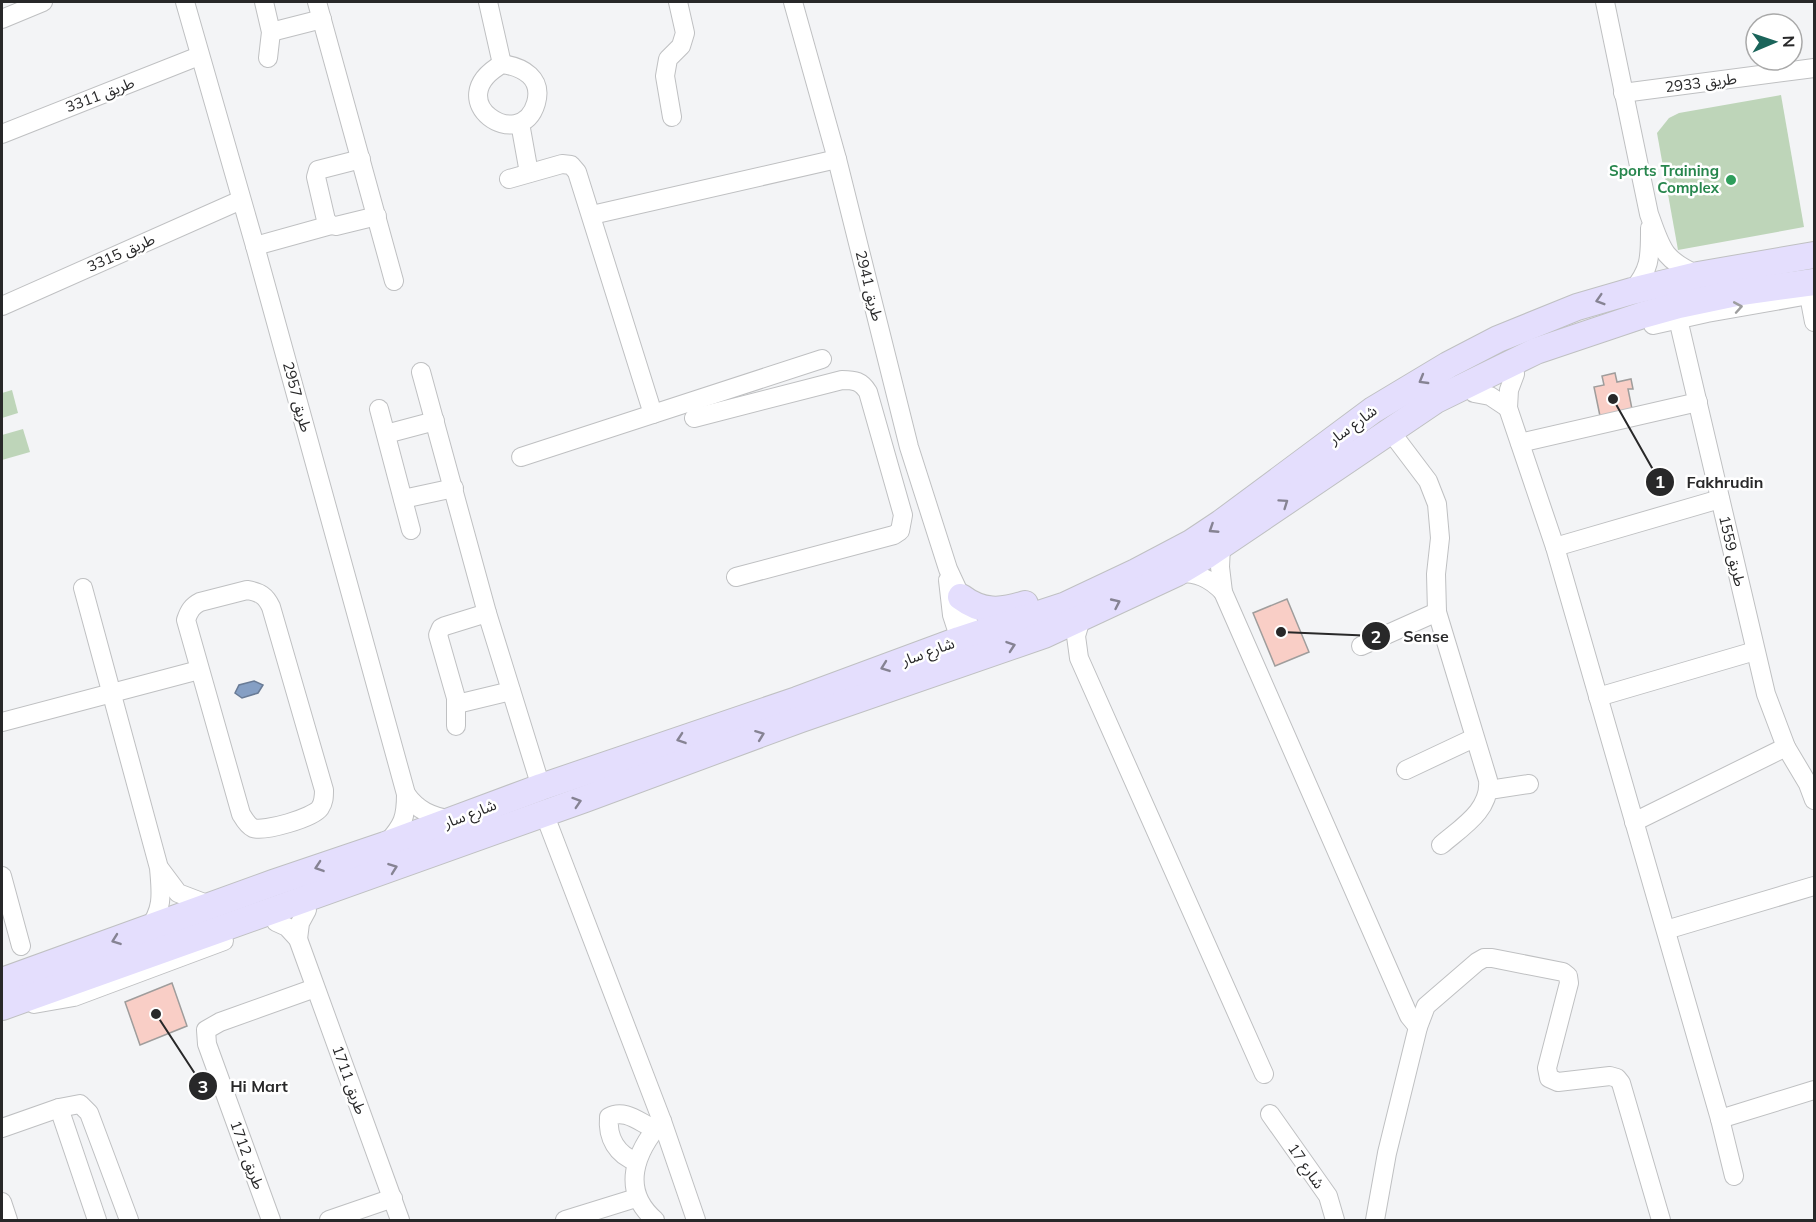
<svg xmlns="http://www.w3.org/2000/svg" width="1816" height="1222" font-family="Mulish,'Noto Sans Arabic',sans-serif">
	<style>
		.green { fill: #bed5b9 }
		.water { fill: #859fc4; stroke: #697b96; stroke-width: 1.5 }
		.building { fill: #f9cec6; stroke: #9f9d9c; stroke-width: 1.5 }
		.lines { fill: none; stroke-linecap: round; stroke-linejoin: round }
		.street-casing { stroke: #bfc0c2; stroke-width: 20 }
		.secondary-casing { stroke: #bfc0c2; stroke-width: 28 }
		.street { stroke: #fff; stroke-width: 18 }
		.secondary { stroke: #e4defd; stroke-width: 26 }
		.oneway { stroke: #868393 }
		.oneway2 { stroke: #9e9e9f }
		.leisure-dot { fill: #2e9e5b; stroke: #fff; stroke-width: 2 }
		.labels { text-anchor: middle; stroke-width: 5; stroke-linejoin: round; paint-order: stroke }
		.street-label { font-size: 15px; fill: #282829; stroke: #fff }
		.leisure-label { font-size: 15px; font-weight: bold; fill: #27864d; stroke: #fff; text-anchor: end }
		.leader { fill: none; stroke: #282829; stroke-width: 2 }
		.callout-dot { fill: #282829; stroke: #fff; stroke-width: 2 }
		.mark-label { font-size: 18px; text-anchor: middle; font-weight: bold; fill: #fff }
		.callout-label { font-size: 16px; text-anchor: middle; font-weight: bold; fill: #282829; stroke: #fff; stroke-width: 5; stroke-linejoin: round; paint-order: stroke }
	</style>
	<rect width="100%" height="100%" fill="#f3f4f6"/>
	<!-- green -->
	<g class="green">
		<path d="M1781,95L1804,227L1678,250L1657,133L1669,118L1679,113Z"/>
		<path d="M12,390L18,413L2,418V393Z"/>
		<path d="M23,429L30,452L2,460V435Z"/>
	</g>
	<!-- water -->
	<path class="water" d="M254,681L263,685L258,693L242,698L235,693L239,685Z"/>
	<!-- building -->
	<g class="building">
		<path d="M1615,373L1617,382L1631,379L1633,389H1628L1632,409L1600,416L1594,387L1604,385L1602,376Z"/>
		<path d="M1287,599L1309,652L1275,666L1253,613Z"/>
		<path d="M172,983L187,1026L140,1045L125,1002Z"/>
	</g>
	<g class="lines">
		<!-- street casing -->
		<g class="street-casing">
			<g id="street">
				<path d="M185,2L255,246L406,794C406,818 403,825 387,843"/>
				<path d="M264,2L271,32L268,58"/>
				<path d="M317,2L394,281"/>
				<path d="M488,2L502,64"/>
				<path d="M793,2L837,159L909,447L948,569L961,597L975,646"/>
				<path d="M1605,2L1649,214C1662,249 1662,259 1698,275"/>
				<path d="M2,19L43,2"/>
				<path d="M271,32L322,19"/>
				<path d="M502,64C523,67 543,78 536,103C521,155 438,101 502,64Z"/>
				<path d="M1623,93L1814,68"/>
				<path d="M672,117L665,76L668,59L681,46L685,33L678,2"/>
				<path d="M520,123L529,173"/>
				<path d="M2,134L199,56"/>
				<path d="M361,159L318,170L316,177L326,220L331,225L336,226L377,216"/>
				<path d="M509,179L562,164L571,165L577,172L653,414L822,359"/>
				<path d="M592,215L837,159"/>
				<path d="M255,246L331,225"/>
				<path d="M1807,285L1814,322"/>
				<path d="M1632,291C1651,269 1650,256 1650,228"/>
				<path d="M2,306L241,200"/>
				<path d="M1678,319L1766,694L1786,747L1808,784L1814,800"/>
				<path d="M1653,325L1707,313L1809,295"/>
				<path d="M421,372L487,613L541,787"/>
				<path d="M1515,374L1509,390L1508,408L1555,547L1720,1119L1734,1176"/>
				<path d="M1474,393L1490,396L1508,408"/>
				<path d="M379,409L411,530"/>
				<path d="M694,418L842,380C855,380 861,381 868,392L903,515L900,531L894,535L736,577"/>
				<path d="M386,434L435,421"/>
				<path d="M1397,440L1428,481L1437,504L1440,538L1436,574L1437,612L1488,780C1491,810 1462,827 1441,845"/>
				<path d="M1520,443L1698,402"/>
				<path d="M521,457L653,414"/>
				<path d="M403,499L454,488"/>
				<path d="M1221,546L1220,567L1223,592L1409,1016L1418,1027"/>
				<path d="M1555,547L1720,499"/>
				<path d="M1177,573C1196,572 1210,578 1223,592"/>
				<path d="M948,580L952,615L963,649"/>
				<path d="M83,588L159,868C161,892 164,909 148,929"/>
				<path d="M247,590C260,592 266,596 271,607L324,790C324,797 324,802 320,808C313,818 264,832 253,828C247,825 244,819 241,814L186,620C189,611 192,606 200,602Z"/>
				<path d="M1081,619L1076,636L1079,658L1264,1074"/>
				<path d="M1361,646L1437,612"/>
				<path d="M1598,697L1755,651"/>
				<path d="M457,704L511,691"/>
				<path d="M2,722L199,670"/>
				<path d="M456,726V698L438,635L441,628L445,626L487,613"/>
				<path d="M1406,770L1474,738"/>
				<path d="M1489,790L1529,784"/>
				<path d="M406,794C418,811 431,816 452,820"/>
				<path d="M544,813L662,1121L696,1220"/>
				<path d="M1634,822L1786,747"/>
				<path d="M160,869L178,893L212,906"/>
				<path d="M2,876L21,946"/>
				<path d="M276,922L287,927L298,939L400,1220"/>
				<path d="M1666,930L1814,886"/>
				<path d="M298,939L300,923L307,910"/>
				<path d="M34,1004L74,997L224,941"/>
				<path d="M59,1108L97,1220"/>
				<path d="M1270,1114L1328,1196L1335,1220"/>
				<path d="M1720,1119L1814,1090"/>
				<path d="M2,1128L59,1108L80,1104L89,1113L129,1220"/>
				<path d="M637,1162C617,1155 607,1138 609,1117C625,1108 640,1123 655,1129"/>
				<path d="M2,1202L8,1220"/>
				<path d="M271,1220L207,1044L206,1030L220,1022L315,988"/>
				<path d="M329,1220L393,1198"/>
				<path d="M565,1220L636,1198"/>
				<path d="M655,1220C620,1190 635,1152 662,1121"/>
				<path d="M1375,1220L1387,1153L1418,1027L1426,1006L1477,962L1484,958H1492L1563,972L1568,976L1569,983L1547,1068L1549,1078L1558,1082L1610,1076L1617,1078L1621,1083L1661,1220"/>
			</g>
		</g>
		<!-- secondary casing -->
		<g class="secondary-casing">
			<g id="secondary">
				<path d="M961,597C982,613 1001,612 1025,604"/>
				<path d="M2,981L273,883L385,845L541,787L797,700L959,640L1066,605L1136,572L1191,543L1221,523L1373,410L1448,365L1498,339L1577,307L1632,291L1698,275L1814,255"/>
				<path d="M2,1007L585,799L801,719L1044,635L1177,573L1207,555L1436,400L1536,351L1643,315L1679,305L1741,292L1814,282"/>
			</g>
		</g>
		<!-- street -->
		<use href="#street" class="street"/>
		<!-- secondary -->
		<use href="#secondary" class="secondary"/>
	</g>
	<!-- one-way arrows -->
	<defs><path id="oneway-chevron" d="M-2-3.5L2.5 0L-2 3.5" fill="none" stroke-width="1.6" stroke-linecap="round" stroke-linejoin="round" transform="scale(1.5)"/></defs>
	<g class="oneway">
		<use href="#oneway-chevron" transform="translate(1600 300) rotate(163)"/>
		<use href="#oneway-chevron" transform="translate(1423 380) rotate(150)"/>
		<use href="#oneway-chevron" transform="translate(1284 503) rotate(-35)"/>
		<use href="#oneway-chevron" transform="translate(1213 529) rotate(147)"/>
		<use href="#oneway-chevron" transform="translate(1116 603) rotate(-25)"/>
		<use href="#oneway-chevron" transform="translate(1011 646) rotate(-19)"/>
		<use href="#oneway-chevron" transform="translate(885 667) rotate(160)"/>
		<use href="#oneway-chevron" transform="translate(760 735) rotate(-21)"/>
		<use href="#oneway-chevron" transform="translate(681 739) rotate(161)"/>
		<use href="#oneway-chevron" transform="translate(577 802) rotate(-18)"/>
		<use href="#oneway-chevron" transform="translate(319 867) rotate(161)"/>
		<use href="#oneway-chevron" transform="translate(393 868) rotate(-20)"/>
		<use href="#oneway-chevron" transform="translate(116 940) rotate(160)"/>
	</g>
	<use class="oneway2" href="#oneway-chevron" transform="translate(1738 307) rotate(-10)"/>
	<!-- markers -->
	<circle class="leisure-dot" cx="1731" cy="180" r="6"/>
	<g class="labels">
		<!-- street labels -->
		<g class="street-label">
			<text transform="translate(1701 83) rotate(-7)" y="5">طريق 2933</text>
			<text transform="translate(100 95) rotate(-21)" y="5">طريق 3311</text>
			<text transform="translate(121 253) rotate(-24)" y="5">طريق 3315</text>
			<text transform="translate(869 286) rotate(76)" y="5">طريق 2941</text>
			<text transform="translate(297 397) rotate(75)" y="5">طريق 2957</text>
			<text transform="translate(1353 425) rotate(-36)" y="5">شارع سار</text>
			<text transform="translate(1732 551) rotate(77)" y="5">طريق 1559</text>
			<text transform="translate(928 652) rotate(-20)" y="5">شارع سار</text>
			<text transform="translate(470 814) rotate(-21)" y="5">شارع سار</text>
			<text transform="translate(349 1080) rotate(70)" y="5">طريق 1711</text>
			<text transform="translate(247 1155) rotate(70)" y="5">طريق 1712</text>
			<text transform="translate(1306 1166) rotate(55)" y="5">شارع 17</text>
		</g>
		<!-- leisure labels -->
		<g class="leisure-label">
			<text x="1719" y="176">Sports Training<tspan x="1719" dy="17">Complex</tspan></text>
		</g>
	</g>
	<!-- callouts -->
	<path class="leader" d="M1613 399L1660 482M1281 632L1376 636M156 1014L203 1086"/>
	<g class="callout-dot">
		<circle cx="1613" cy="399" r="6"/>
		<circle cx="1281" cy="632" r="6"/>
		<circle cx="156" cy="1014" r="6"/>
		<circle cx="1660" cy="482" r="15"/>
		<circle cx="1376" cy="636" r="15"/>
		<circle cx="203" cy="1086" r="15"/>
	</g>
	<g class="mark-label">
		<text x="1660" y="488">1</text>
		<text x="1376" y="643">2</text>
		<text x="203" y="1093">3</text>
	</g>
	<g class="callout-label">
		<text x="1725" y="488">Fakhrudin</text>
		<text x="1426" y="642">Sense</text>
		<text x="259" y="1092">Hi Mart</text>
	</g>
	<!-- border -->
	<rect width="1816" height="1222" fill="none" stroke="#282829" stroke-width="6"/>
	<!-- north arrow -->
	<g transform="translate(1774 42) rotate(88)"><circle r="28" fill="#ffffff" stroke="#a9a9a9" stroke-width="1.5"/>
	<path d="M0-4.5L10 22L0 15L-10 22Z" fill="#1a645a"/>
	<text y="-9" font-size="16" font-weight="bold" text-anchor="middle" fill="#282829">N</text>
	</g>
</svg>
